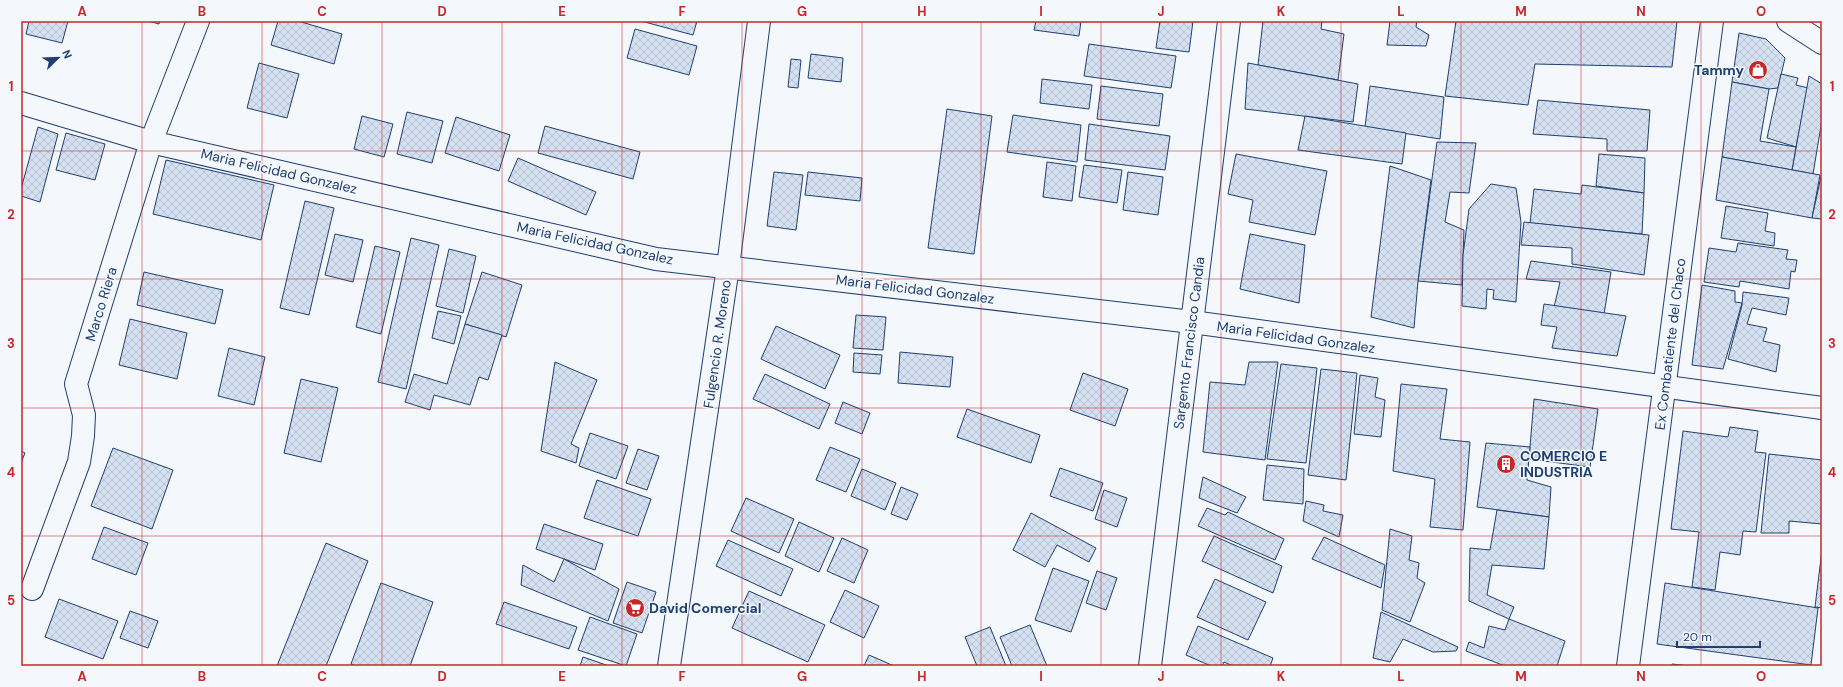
<svg xmlns="http://www.w3.org/2000/svg" width="1843" height="687" font-family="'DM Sans',sans-serif">
	<style>
		.building { fill: url(#building-cross-hatch); stroke: #1d3f73 }
		.lines { fill: none; stroke-linecap: round; stroke-linejoin: round }
		.street-casing { stroke: #1d3f73; stroke-width: 24 }
		.secondary-casing { stroke: #1d3f73; stroke-width: 24 }
		.street { stroke: #f4f7fb; stroke-width: 22 }
		.secondary { stroke: #f4f7fb; stroke-width: 22 }
		.grid { fill: none; stroke: #c62828; stroke-width: 1; stroke-opacity: 0.55 }
		.labels { text-anchor: middle; stroke-width: 3; stroke-linejoin: round; paint-order: stroke }
		.poi-label { font-size: 14px; font-weight: bold; fill: #1d3f73; stroke: #f4f7fb; text-anchor: start }
		.street-label { font-size: 14px; fill: #1d3f73; stroke: #f4f7fb }
		.neatline { fill: none; stroke: #c62828; stroke-width: 1.5 }
		.grid-label { font-size: 13px; text-anchor: middle; font-weight: bold; fill: #c62828 }
	</style>
	<defs>
		<pattern id="building-cross-hatch" width="8" height="8" patternUnits="userSpaceOnUse"><rect width="8" height="8" fill="#d5e0f0"/><path d="M0 0l8 8M0 8l8-8" fill="none" stroke="#b6c1d1"/></pattern>
	</defs>
	<rect width="100%" height="100%" fill="#f4f7fb"/>
	<!-- building -->
	<g class="building">
		<path d="M29,21H68L62,43L26,34Z"/>
		<path d="M148,21H160L159,24Z"/>
		<path d="M278,21H298L342,34L334,64L271,45Z"/>
		<path d="M641,21H697L693,35Z"/>
		<path d="M1036,21H1081L1079,36L1034,30Z"/>
		<path d="M1160,21H1193L1189,52L1156,48Z"/>
		<path d="M1263,21H1322L1321,29L1344,34L1338,80L1258,65Z"/>
		<path d="M1390,21H1417L1416,27L1429,35L1426,46L1387,45Z"/>
		<path d="M1456,21H1677L1672,67L1535,64L1528,105L1445,96Z"/>
		<path d="M635,29L697,46L689,75L627,58Z"/>
		<path d="M1739,33L1766,39L1785,58L1778,88L1769,89L1732,82Z"/>
		<path d="M1089,44L1176,56L1171,88L1084,76Z"/>
		<path d="M811,54L843,58L841,82L808,78Z"/>
		<path d="M791,59L801,60L798,88L788,87Z"/>
		<path d="M259,63L299,74L287,118L247,108Z"/>
		<path d="M1248,63L1358,84L1353,122L1245,109Z"/>
		<path d="M1781,74L1798,78L1796,85L1808,88L1796,147L1767,138Z"/>
		<path d="M1809,76L1822,84V120L1813,174L1792,170Z"/>
		<path d="M1042,79L1092,85L1089,109L1040,103Z"/>
		<path d="M1732,82L1769,89L1760,141L1796,147L1792,170L1722,157Z"/>
		<path d="M1101,86L1163,94L1159,126L1097,119Z"/>
		<path d="M1370,86L1444,97L1440,139L1365,127Z"/>
		<path d="M1538,100L1650,110L1647,151H1607V139L1533,134Z"/>
		<path d="M947,109L992,116L974,254L928,248Z"/>
		<path d="M407,112L443,121L432,163L397,154Z"/>
		<path d="M1013,115L1081,125L1077,162L1007,152Z"/>
		<path d="M362,116L393,124L384,157L354,149Z"/>
		<path d="M1305,116L1406,133L1402,164L1298,150Z"/>
		<path d="M456,117L510,135L499,171L445,153Z"/>
		<path d="M1089,124L1170,136L1165,170L1085,160Z"/>
		<path d="M545,126L640,152L633,179L538,153Z"/>
		<path d="M38,127L58,134L40,202L21,196V189Z"/>
		<path d="M66,133L105,144L95,180L56,170Z"/>
		<path d="M1437,142L1476,143L1469,193L1450,192L1445,222L1464,230L1462,285L1418,281Z"/>
		<path d="M1236,154L1327,171L1315,235L1249,222L1253,200L1228,194Z"/>
		<path d="M1599,154L1645,158L1644,193L1596,186Z"/>
		<path d="M1722,157L1820,175L1812,218L1716,200Z"/>
		<path d="M518,158L596,192L586,215L508,181Z"/>
		<path d="M166,160L274,185L261,240L153,214Z"/>
		<path d="M1047,162L1076,166L1072,201L1043,197Z"/>
		<path d="M1084,165L1122,170L1117,203L1079,197Z"/>
		<path d="M1390,166L1431,180L1418,281L1414,328L1371,317Z"/>
		<path d="M774,172L803,175L796,230L767,226Z"/>
		<path d="M808,172L862,178L860,201L805,195Z"/>
		<path d="M1128,172L1163,177L1158,215L1123,210Z"/>
		<path d="M1822,172V219L1812,218Z"/>
		<path d="M1491,184L1516,188L1521,222L1516,302L1493,299L1494,290L1487,289L1486,309L1462,306L1463,255L1469,209Z"/>
		<path d="M1582,185L1644,193L1642,234L1530,223L1534,189L1581,194Z"/>
		<path d="M305,201L334,208L309,315L280,308Z"/>
		<path d="M1726,206L1768,213L1765,231L1775,233L1774,246L1721,238Z"/>
		<path d="M1524,222L1649,235L1644,275L1572,264V248L1521,245Z"/>
		<path d="M335,234L363,240L353,282L325,275Z"/>
		<path d="M1250,234L1305,245L1299,303L1240,289Z"/>
		<path d="M411,238L439,245L406,389L378,382Z"/>
		<path d="M1738,243L1788,250L1786,259L1797,260L1795,272L1791,271L1789,289L1740,281L1739,287L1704,282L1709,248L1736,252Z"/>
		<path d="M375,246L400,252L381,334L356,327Z"/>
		<path d="M449,249L476,256L463,313L436,306Z"/>
		<path d="M1531,261L1611,272L1604,314L1554,307L1560,282L1526,279Z"/>
		<path d="M144,272L223,290L215,324L137,305Z"/>
		<path d="M482,272L522,285L506,337L465,324Z"/>
		<path d="M1702,285L1735,291V302L1742,303L1723,369L1692,365Z"/>
		<path d="M1743,292L1789,298L1786,315L1752,308L1747,324L1767,328L1763,341L1780,345L1776,372L1728,359L1742,305Z"/>
		<path d="M1544,304L1626,316L1617,356L1552,348L1557,327L1541,325Z"/>
		<path d="M438,311L461,316L454,344L432,338Z"/>
		<path d="M856,315L886,317L883,350L853,348Z"/>
		<path d="M130,319L187,333L177,379L119,365Z"/>
		<path d="M465,324L502,335L488,380L479,377L470,405L434,395L430,410L405,402L414,374L447,384Z"/>
		<path d="M776,326L840,355L825,389L761,359Z"/>
		<path d="M229,348L265,357L254,405L218,396Z"/>
		<path d="M900,352L953,357L950,387L898,383Z"/>
		<path d="M854,353L882,355L880,374L853,372Z"/>
		<path d="M555,362L597,380L571,444L579,448L576,463L541,451Z"/>
		<path d="M1249,362H1278L1265,460L1203,452L1210,382L1245,385Z"/>
		<path d="M1281,364L1317,368L1306,463L1267,459Z"/>
		<path d="M1321,369L1357,373L1346,480L1308,475Z"/>
		<path d="M1083,373L1128,389L1115,426L1070,410Z"/>
		<path d="M765,374L830,404L819,429L753,399Z"/>
		<path d="M1360,375L1378,378L1375,397L1385,400L1381,437L1354,434Z"/>
		<path d="M301,379L338,388L321,462L284,453Z"/>
		<path d="M1401,384L1447,389L1440,439L1470,442L1463,530L1430,527L1435,479L1393,471Z"/>
		<path d="M1534,399L1598,409L1590,467L1529,459Z"/>
		<path d="M843,402L870,413L862,434L835,423Z"/>
		<path d="M967,409L1040,435L1031,463L957,437Z"/>
		<path d="M1730,427L1758,431L1755,452L1766,453L1756,532L1743,531L1740,555L1720,552L1715,590L1692,587L1699,532L1671,529L1683,431L1728,437Z"/>
		<path d="M590,433L628,446L616,479L579,466Z"/>
		<path d="M1486,443L1530,447L1527,480L1551,487L1549,517L1477,507Z"/>
		<path d="M830,447L860,459L846,492L816,480Z"/>
		<path d="M113,448L173,470L152,529L91,506Z"/>
		<path d="M638,449L659,456L647,490L626,483Z"/>
		<path d="M21,451L25,453L21,463Z"/>
		<path d="M1769,454L1822,460V524L1789,521V533H1761Z"/>
		<path d="M1267,465L1304,469L1303,504L1263,500Z"/>
		<path d="M1060,468L1103,483L1093,511L1050,496Z"/>
		<path d="M862,469L896,483L885,510L851,496Z"/>
		<path d="M1203,477L1246,497L1237,513L1199,498Z"/>
		<path d="M597,480L651,499L638,536L584,518Z"/>
		<path d="M901,487L918,494L907,520L891,514Z"/>
		<path d="M1104,490L1127,498L1117,527L1095,519Z"/>
		<path d="M746,498L794,519L779,553L731,531Z"/>
		<path d="M1306,501L1324,505L1323,511L1343,515L1339,537L1303,521Z"/>
		<path d="M1207,508L1225,515L1228,512L1284,539L1275,560L1198,526Z"/>
		<path d="M1497,510L1549,517L1544,569L1492,565L1487,595L1514,607L1509,619L1469,601L1470,548L1490,550Z"/>
		<path d="M1031,513L1096,548L1089,562L1057,545L1045,567L1013,550Z"/>
		<path d="M799,522L834,538L819,572L785,556Z"/>
		<path d="M544,524L603,544L595,570L536,549Z"/>
		<path d="M104,527L148,543L136,575L92,559Z"/>
		<path d="M1390,529L1412,536L1409,560L1419,563L1417,578L1425,583L1410,622L1382,610Z"/>
		<path d="M1214,536L1282,566L1273,593L1202,561Z"/>
		<path d="M1324,537L1385,565L1381,588L1312,559Z"/>
		<path d="M842,538L868,550L854,583L827,571Z"/>
		<path d="M728,540L793,569L781,596L716,566Z"/>
		<path d="M326,543L368,561L326,666H277Z"/>
		<path d="M1822,550V608L1815,607Z"/>
		<path d="M564,559L619,589L608,621L521,585L523,565L554,582Z"/>
		<path d="M1053,568L1089,581L1071,632L1035,620Z"/>
		<path d="M1097,571L1117,578L1106,610L1086,603Z"/>
		<path d="M1215,579L1266,602L1248,640L1197,617Z"/>
		<path d="M627,582L656,592L642,633L613,623Z"/>
		<path d="M381,583L433,602L410,666H356L351,664Z"/>
		<path d="M1665,583L1818,608L1811,665L1657,644Z"/>
		<path d="M845,590L879,606L864,638L830,622Z"/>
		<path d="M749,591L825,625L808,662L732,628Z"/>
		<path d="M59,599L118,621L103,659L45,637Z"/>
		<path d="M504,602L577,627L569,649L496,624Z"/>
		<path d="M130,611L158,621L148,648L120,638Z"/>
		<path d="M1381,612L1458,647L1456,651L1433,652L1403,639L1390,662L1373,658Z"/>
		<path d="M590,617L637,634L626,666L578,650Z"/>
		<path d="M1509,619L1565,641L1557,666H1505L1466,651L1469,642L1484,648L1489,626L1505,630Z"/>
		<path d="M1030,625L1047,666H1012L1000,637Z"/>
		<path d="M1198,626L1273,658L1270,666H1233L1224,662L1222,666H1211L1186,655Z"/>
		<path d="M990,627L1006,666H977L965,637Z"/>
		<path d="M869,655L894,666H864Z"/>
		<path d="M583,657L609,666H580Z"/>
		<path d="M1672,664L1690,666H1672Z"/>
	</g>
	<g class="lines">
		<!-- street casing -->
		<g class="street-casing">
			<g id="street">
				<path d="M1788,21L1822,43"/>
				<path d="M21,103L151,142L656,259L1192,322L1822,408"/>
				<path d="M32,589L79,462L83,436L84,415L76,384L151,142L198,21"/>
				<path d="M669,666L728,267L759,21"/>
			</g>
		</g>
		<!-- secondary casing -->
		<g class="secondary-casing">
			<g id="secondary">
				<path d="M1150,666L1229,21"/>
				<path d="M1628,666L1712,21"/>
			</g>
		</g>
		<!-- street -->
		<use href="#street" class="street"/>
		<!-- secondary -->
		<use href="#secondary" class="secondary"/>
	</g>
	<!-- grid -->
	<path class="grid" d="M142,21V666M262,21V666M382,21V666M502,21V666M622,21V666M742,21V666M862,21V666M981,21V666M1101,21V666M1221,21V666M1341,21V666M1461,21V666M1581,21V666M1701,21V666M21,151H1822M21,279H1822M21,408H1822M21,536H1822"/>
	<!-- icons -->
	<defs>
		<g id="shop-disc" transform="scale(1)"><circle r="9.5" fill="#c62828" stroke="#f4f7fb"/><path d="M-5-2.5h2.3a2.7 3.5 0 0 1 5.4 0H5L5.5 6h-11ZM-1.5-2.5h3a1.5 2.3 0 0 0-3 0Z" fill="#fff"/></g>
		<g id="building-disc" transform="scale(1)"><circle r="9.5" fill="#c62828" stroke="#f4f7fb"/><path d="M-4-6H4V6H1V3H-1V6H-4ZM-2.5-4.3h1.7v1.8h-1.7ZM.8-4.3h1.7v1.8H.8ZM-2.5-1h1.7V.8h-1.7ZM.8-1h1.7V.8H.8Z" fill="#fff"/></g>
		<g id="supermarket-disc" transform="scale(1)"><circle r="9.5" fill="#c62828" stroke="#f4f7fb"/><path d="M-6-5.5h2.5l.6 2H6L4.5 2H-2.5L-4.4-4H-6ZM-1.5 3.2a1.3 1.3 0 1 0 .1 0ZM3 3.2a1.3 1.3 0 1 0 .1 0Z" fill="#fff"/></g>
	</defs>
	<g fill-rule="evenodd">
		<use href="#shop-disc" x="1758" y="70"/>
		<use href="#building-disc" x="1506" y="464"/>
		<use href="#supermarket-disc" x="635" y="608"/>
	</g>
	<g class="labels">
		<!-- poi labels -->
		<g class="poi-label">
			<text x="1744" y="75" text-anchor="end">Tammy</text>
			<text x="1520" y="461">COMERCIO E<tspan x="1520" dy="16">INDUSTRIA</tspan></text>
			<text x="649" y="613">David Comercial</text>
		</g>
		<!-- street labels -->
		<g class="street-label">
			<text transform="translate(279 171) rotate(13)" y="5">Maria Felicidad Gonzalez</text>
			<text transform="translate(595 243) rotate(12)" y="5">Maria Felicidad Gonzalez</text>
			<text transform="translate(915 289) rotate(7)" y="5">Maria Felicidad Gonzalez</text>
			<text transform="translate(101 304) rotate(-73)" y="5">Marco Riera</text>
			<text transform="translate(1296 337) rotate(8)" y="5">Maria Felicidad Gonzalez</text>
			<text transform="translate(1189 343) rotate(-83)" y="5">Sargento Francisco Candia</text>
			<text transform="translate(717 344) rotate(-82)" y="5">Fulgencio R. Moreno</text>
			<text transform="translate(1670 344) rotate(-83)" y="5">Ex Combatiente del Chaco</text>
		</g>
	</g>
	<!-- border -->
	<rect width="1843" height="687" fill="none" stroke="#f4f7fb" stroke-width="44"/>
	<!-- north arrow -->
	<g transform="translate(58 58) rotate(67)" stroke="#f4f7fb" stroke-width="3" paint-order="stroke">
	<path d="M0-3L7 15L0 10L-7 15Z" fill="#1d3f73"/>
	<text y="-6" font-size="11" font-weight="bold" text-anchor="middle" fill="#1d3f73">N</text>
	</g>
	<!-- scale -->
	<path d="M1677 641v6h83v-6" fill="none" stroke="#1d3f73" stroke-width="2"/>
	<text x="1683" y="641" font-size="12" fill="#1d3f73" stroke="#f4f7fb" stroke-width="3" paint-order="stroke">20 m</text>
	<rect x="22" y="22" width="1799" height="643" class="neatline"/>
	<g class="grid-label">
		<text x="82" y="16">A</text>
		<text x="202" y="16">B</text>
		<text x="322" y="16">C</text>
		<text x="442" y="16">D</text>
		<text x="562" y="16">E</text>
		<text x="682" y="16">F</text>
		<text x="802" y="16">G</text>
		<text x="922" y="16">H</text>
		<text x="1041" y="16">I</text>
		<text x="1161" y="16">J</text>
		<text x="1281" y="16">K</text>
		<text x="1401" y="16">L</text>
		<text x="1521" y="16">M</text>
		<text x="1641" y="16">N</text>
		<text x="1761" y="16">O</text>
		<text x="11" y="91">1</text>
		<text x="1832" y="91">1</text>
		<text x="11" y="219">2</text>
		<text x="1832" y="219">2</text>
		<text x="11" y="348">3</text>
		<text x="1832" y="348">3</text>
		<text x="11" y="477">4</text>
		<text x="1832" y="477">4</text>
		<text x="11" y="605">5</text>
		<text x="1832" y="605">5</text>
		<text x="82" y="681">A</text>
		<text x="202" y="681">B</text>
		<text x="322" y="681">C</text>
		<text x="442" y="681">D</text>
		<text x="562" y="681">E</text>
		<text x="682" y="681">F</text>
		<text x="802" y="681">G</text>
		<text x="922" y="681">H</text>
		<text x="1041" y="681">I</text>
		<text x="1161" y="681">J</text>
		<text x="1281" y="681">K</text>
		<text x="1401" y="681">L</text>
		<text x="1521" y="681">M</text>
		<text x="1641" y="681">N</text>
		<text x="1761" y="681">O</text>
	</g>
</svg>
